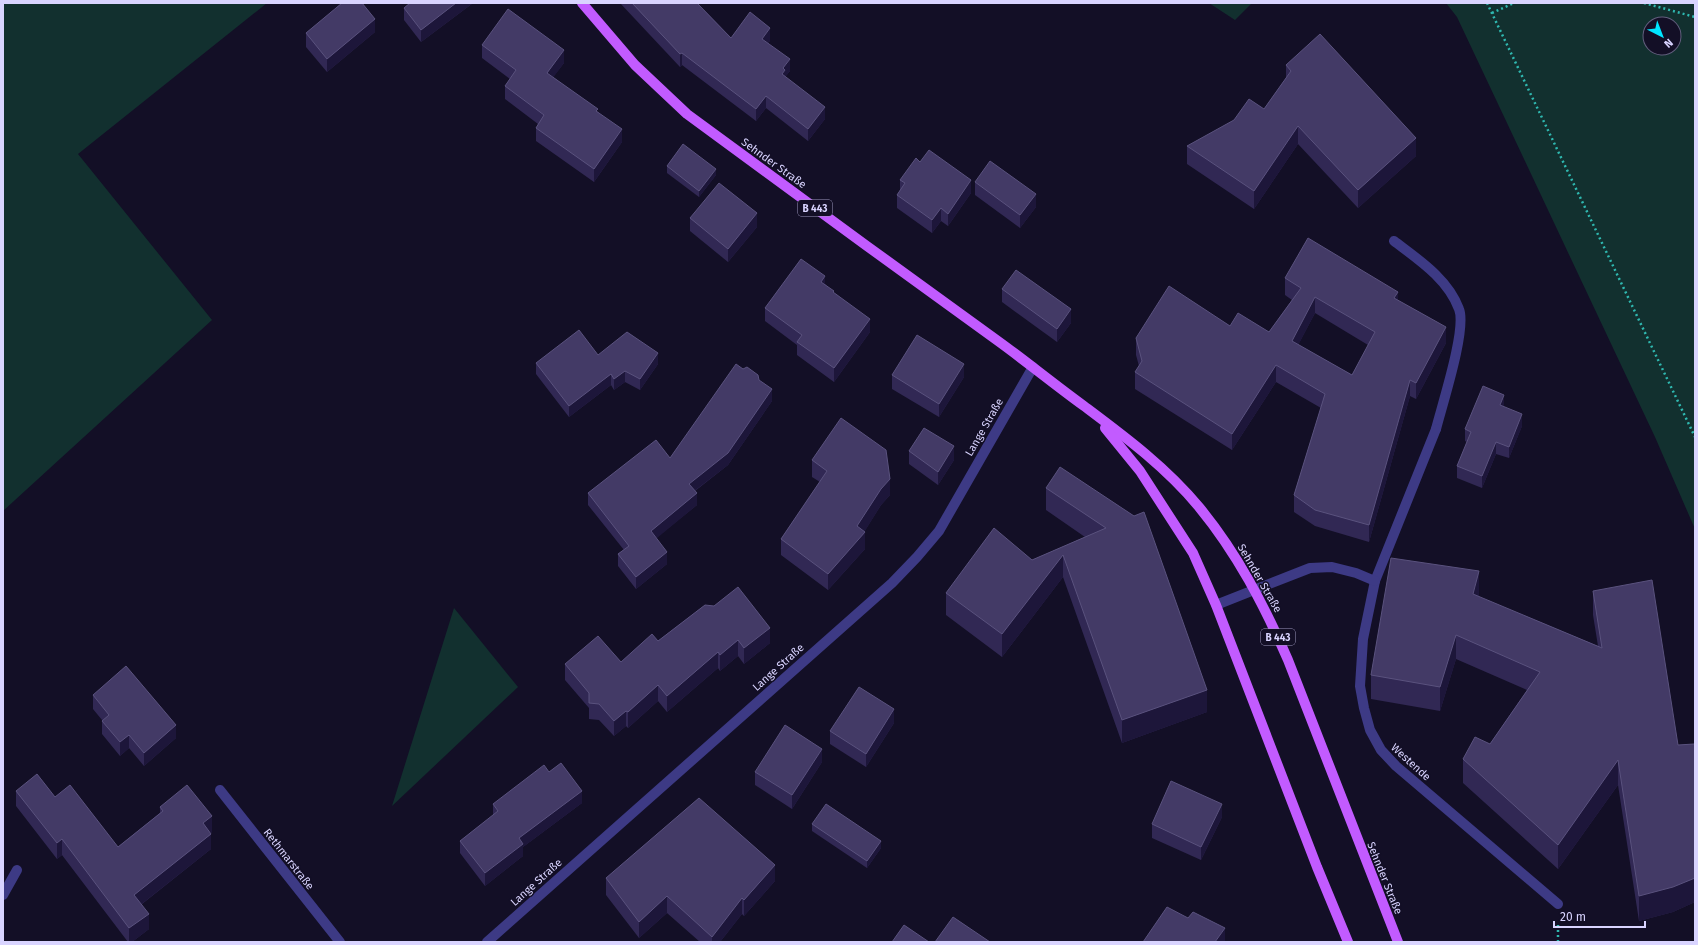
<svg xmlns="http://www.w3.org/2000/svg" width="1698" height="945" font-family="'Fira Sans',sans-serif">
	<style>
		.green { fill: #12302f; fill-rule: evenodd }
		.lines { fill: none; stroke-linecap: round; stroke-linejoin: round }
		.path { stroke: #2fb8b0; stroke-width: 2.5; stroke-dasharray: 2 3; stroke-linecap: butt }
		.lane { stroke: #3d3a85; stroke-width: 10 }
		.street { stroke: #3d3a85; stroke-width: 10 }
		.primary { stroke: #c25bff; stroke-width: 10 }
		.wall { fill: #312854; fill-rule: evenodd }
		.shaded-wall { fill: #1d163a }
		.building { fill: #433a66; stroke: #5a527e; fill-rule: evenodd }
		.labels { text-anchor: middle; stroke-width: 3; stroke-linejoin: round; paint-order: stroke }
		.shield { fill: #130f26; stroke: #9e99be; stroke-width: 1 }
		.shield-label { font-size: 10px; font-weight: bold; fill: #d9d4ff }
		.street-label { font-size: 11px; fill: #d9d4ff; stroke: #130f26 }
	</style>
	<rect width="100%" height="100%" fill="#130f26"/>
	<!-- green -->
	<g class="green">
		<path d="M3,3H267L78,154L212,320L3,511Z"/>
		<path d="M1209,3H1252L1235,20Z"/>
		<path d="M1446,3H1695V529L1655,437L1457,17ZM1650,24H1674V48H1650Z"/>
		<path d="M454,608L518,687L392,806Z"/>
	</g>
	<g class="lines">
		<!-- path -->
		<g class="path">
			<path d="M1487,3L1695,437"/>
			<path d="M1644,3L1695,17"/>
			<path d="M1492,13L1514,3"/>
			<path d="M1558,925V942"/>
		</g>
		<!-- lane -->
		<g class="lane">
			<path d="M1394,241C1419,260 1448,279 1459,309C1467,329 1442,405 1436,429"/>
			<path d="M3,895L17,870"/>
		</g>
		<!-- street -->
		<g class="street">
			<path d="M1436,429L1375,581L1363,639L1360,686L1364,708L1370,730L1381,750L1396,766L1558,904"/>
			<path d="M1216,605L1310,568L1332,567L1356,573L1375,581"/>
			<path d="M220,790L340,942"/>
			<path d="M487,942L892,583L917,557L939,531L1033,367"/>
		</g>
		<!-- primary -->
		<g class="primary">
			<path d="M582,3L635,65L687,114C790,190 894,266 998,341C1027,362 1055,385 1084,406C1124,436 1166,467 1199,507C1237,553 1264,605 1288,660L1398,942"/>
			<path d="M1105,428L1140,471L1193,553L1216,605L1317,867L1348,942"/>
		</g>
	</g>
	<!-- wall -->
	<g class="wall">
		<path d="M473,3L421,42L404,20V8Z"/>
		<path d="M620,3H699V5L731,38L770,41L768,43L790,71L785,77L825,119L808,141L766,108L756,121L682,65L680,67Z"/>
		<path d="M375,32L327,72L306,47V33Z"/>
		<path d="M482,45L564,63L553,77L598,112L622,142L594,182L536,141V128L538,124L505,99V86L510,79L482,58Z"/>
		<path d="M1286,65L1416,156L1358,208L1298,144L1254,209L1187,164V146L1264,109L1286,78Z"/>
		<path d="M920,162L971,193L948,226L941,221L932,233L897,208V195L900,190V180Z"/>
		<path d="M667,166L716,175L699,197L667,173Z"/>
		<path d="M975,182L1036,207L1020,228L975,195Z"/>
		<path d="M690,218L757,227L728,262L690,231Z"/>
		<path d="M1285,278L1398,300L1446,343L1416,399L1410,396L1369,542L1315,526L1294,512V495L1321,408L1276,382L1232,450L1135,389V372L1139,366L1136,355V338L1230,326L1269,332L1292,300L1285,295ZM1315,313L1368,345L1352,375L1298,345Z"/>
		<path d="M825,284L834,293L870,332L834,382L797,355V345L765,321V308Z"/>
		<path d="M1002,289L1071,323L1057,342L1002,302Z"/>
		<path d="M598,355L658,364L640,390L625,382L614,390L611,385L569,417L536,374V363Z"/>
		<path d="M743,369L759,380L772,401L728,465L695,491L697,505L656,538L667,564L636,589L618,566V554L624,550L588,505V493L670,458Z"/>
		<path d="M892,375L964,377L939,417L892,389Z"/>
		<path d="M1504,407L1522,426L1509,458L1496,454L1482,488L1457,478V466L1467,442L1465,441V429Z"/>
		<path d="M909,451L954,460L938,485L909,464Z"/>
		<path d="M812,460L890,495L881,505L864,532L865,549L828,590L781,555V539L820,482L812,477Z"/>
		<path d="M1046,488L1134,516L1207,712L1122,743L1063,577L1002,657L946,615V593L1032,560L1085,537L1046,510Z"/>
		<path d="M1593,591L1678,745H1695V902L1673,912L1639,921L1618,785L1558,869L1463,783V759L1490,744L1527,690L1456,659L1440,711L1371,699V675L1479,596L1478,597L1598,646L1593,615Z"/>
		<path d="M705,605L770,643L744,664L738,656L720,671L718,668L667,712L658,701L628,728L626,726L614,736L599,720L589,719V708L565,680V664L621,662L658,641Z"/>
		<path d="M93,695L176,738L144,766L129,748L120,756L102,734V720L93,709Z"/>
		<path d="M894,723L866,767L830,744V731Z"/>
		<path d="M822,762L792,809L755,785V772Z"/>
		<path d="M549,772L582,803L523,847V856L485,886L460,853V841L493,816V804Z"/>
		<path d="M16,791L55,797L118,847L160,813V807L212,832L210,833L211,849L142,904L149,929L132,942H128L62,855L57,859L16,806Z"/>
		<path d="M1222,817L1201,860L1152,838V824Z"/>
		<path d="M812,824L881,848L867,868L812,831Z"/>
		<path d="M606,878L775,881L744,916L742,914L720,942H700L667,913L639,938L606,895Z"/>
	</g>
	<!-- shaded-wall -->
	<g class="shaded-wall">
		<path d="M456,3H473L421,42V30Z"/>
		<path d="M375,19V32L327,72V59Z"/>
		<path d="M770,28V41L762,51V39Z"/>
		<path d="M564,50V63L547,86V73Z"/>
		<path d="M682,53V65L680,67V54Z"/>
		<path d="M790,59V71L785,77L782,74L783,68Z"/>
		<path d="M766,96V108L756,121V109Z"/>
		<path d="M825,107V119L808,141V129Z"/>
		<path d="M1298,126V144L1254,209V191Z"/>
		<path d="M622,129V142L594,182V169Z"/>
		<path d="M1416,138V156L1358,208V190Z"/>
		<path d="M716,169V175L699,197V191Z"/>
		<path d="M971,180V193L948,226V214Z"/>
		<path d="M1036,194V207L1020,228V215Z"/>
		<path d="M941,208V221L932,233V220Z"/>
		<path d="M757,213V227L728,262V249Z"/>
		<path d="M825,276V289L821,282Z"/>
		<path d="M1398,292V308L1394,298Z"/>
		<path d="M1315,297V313L1292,357V341Z"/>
		<path d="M1071,309V323L1057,342V329Z"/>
		<path d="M870,319V332L834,382V368Z"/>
		<path d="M1446,327V343L1416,399V383Z"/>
		<path d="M658,353V364L640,390V379Z"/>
		<path d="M964,364V377L939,417V404Z"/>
		<path d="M1276,365V382L1232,450V434Z"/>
		<path d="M625,371V382L614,390V379Z"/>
		<path d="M611,374V385L569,417V406Z"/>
		<path d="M1410,380V396L1369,542V525Z"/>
		<path d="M772,389V401L728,465L689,495V484Z"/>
		<path d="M1504,395V407L1500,417V405Z"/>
		<path d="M1522,414V426L1509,458V447Z"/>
		<path d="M1496,442V454L1482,488V476Z"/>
		<path d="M954,446V460L938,485V472Z"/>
		<path d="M890,479V495L881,505L860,539L865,532V549L828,590V574L857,526L881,489Z"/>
		<path d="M697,493V505L651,543V531Z"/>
		<path d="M667,552V564L636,589V577Z"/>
		<path d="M1063,555V577L1002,657V634Z"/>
		<path d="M1479,571V596L1473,618V594Z"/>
		<path d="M770,628V643L744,664V648Z"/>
		<path d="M1456,635V659L1440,711V687Z"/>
		<path d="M738,640V656L720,671V655Z"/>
		<path d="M718,652V668L667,712V696Z"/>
		<path d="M658,685V701L628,728V712Z"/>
		<path d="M1207,690V712L1122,743V720Z"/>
		<path d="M894,709V723L866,767V754Z"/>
		<path d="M626,711V726L614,736V721Z"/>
		<path d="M176,725V738L144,766V753Z"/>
		<path d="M129,735V748L120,756V742Z"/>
		<path d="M822,749V762L792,809V795Z"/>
		<path d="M1618,760V785L1558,869V845Z"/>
		<path d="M582,791V803L523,847V856L485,886V873L519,838Z"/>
		<path d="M1222,804V817L1201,860V847Z"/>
		<path d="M212,816V832L203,839V823Z"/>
		<path d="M211,834V849L134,910V895Z"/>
		<path d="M62,839V855L57,859V843Z"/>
		<path d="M881,841V848L867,868V861Z"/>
		<path d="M775,865V881L744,916V900Z"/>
		<path d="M1695,878V902L1673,912L1639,921V896Z"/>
		<path d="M667,896V913L639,938V922Z"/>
		<path d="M742,898V914L720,942H712V937Z"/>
		<path d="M149,914V929L132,942H129V928Z"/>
		<path d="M1225,928V942H1215Z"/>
	</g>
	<!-- building -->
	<g class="building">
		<path d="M342,3H362L375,19L327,59L306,33Z"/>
		<path d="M410,3H456L421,30L404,8Z"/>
		<path d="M632,3H697L731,38L750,12L770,28L762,39L790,59L783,68L785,70L782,74L825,107L808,129L766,96L756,109L682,53L680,54Z"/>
		<path d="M508,9L564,50L547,73L598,109L596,111L622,129L594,169L536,128L544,115L505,86L516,70L482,45Z"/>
		<path d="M1320,34L1416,138L1358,190L1298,126L1254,191L1187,146L1234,120L1249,99L1264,109L1291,71L1286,65Z"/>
		<path d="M683,144L716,169L699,191L667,166Z"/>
		<path d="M929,150L971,180L948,214L941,208L932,220L897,195L905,183L900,180L916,158L920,162Z"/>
		<path d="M990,161L1036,194L1020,215L975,182Z"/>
		<path d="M719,183L757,213L728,249L690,218Z"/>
		<path d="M1308,238L1398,292L1394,298L1446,327L1416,383L1410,380L1369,525L1315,510L1294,495L1325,394L1276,365L1232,434L1135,372L1142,361L1136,338L1169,286L1230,326L1238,313L1269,332L1301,288L1285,278ZM1315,297L1375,332L1352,375L1292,341Z"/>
		<path d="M801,259L825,276L821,282L834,291L833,292L870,319L834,368L797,342L802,335L765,308Z"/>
		<path d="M1016,270L1071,309L1057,329L1002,289Z"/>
		<path d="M579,330L598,355L627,332L658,353L640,379L625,371L614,379L611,374L569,406L536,363Z"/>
		<path d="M917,335L964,364L939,404L892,375Z"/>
		<path d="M736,364L743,369L747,367L758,375L759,380L772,389L728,453L689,484L697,493L651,531L667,552L636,577L618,554L629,546L588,493L656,440L670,458Z"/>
		<path d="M1483,386L1504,395L1500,405L1522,414L1509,447L1496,442L1482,476L1457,466L1471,432L1465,429Z"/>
		<path d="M841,418L886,450L890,479L881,489L857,526L865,532L828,574L781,539L827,471L812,460Z"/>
		<path d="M924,428L954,446L938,472L909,451Z"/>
		<path d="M1060,467L1134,516L1144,512L1207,690L1122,720L1063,555L1002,634L946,593L994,528L1032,560L1106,528L1046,488Z"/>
		<path d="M1391,558L1479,571L1473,594L1602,648L1593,591L1652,580L1678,745L1694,744L1695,745V878L1673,887L1639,896L1618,760L1558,845L1463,759L1475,737L1490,744L1540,672L1456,635L1440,687L1371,675Z"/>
		<path d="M738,587L770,628L744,648L738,640L720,655L718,652L667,696L658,685L628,712L626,711L614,721L599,704L589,703V693L565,664L598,636L621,662L652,634L658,641L705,605L714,606Z"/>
		<path d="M126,666L176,725L144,753L129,735L120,742L102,721L109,715L93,695Z"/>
		<path d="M859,687L894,709L866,754L830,731Z"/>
		<path d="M785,725L822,749L792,795L755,772Z"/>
		<path d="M561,763L582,791L519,838L523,844L485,873L460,841L498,811L493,804L544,765L549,772Z"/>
		<path d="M37,774L55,797L70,785L118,847L163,811L160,807L187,785L212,816L203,823L211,834L134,895L149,914L129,928L62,839L57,843L16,791Z"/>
		<path d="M1171,781L1222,804L1201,847L1152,824Z"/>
		<path d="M699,798L775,865L744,900L742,898L712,937L667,896L639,922L606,878Z"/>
		<path d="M826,804L881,841L867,861L812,824Z"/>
		<path d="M1167,907L1188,918L1193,912L1225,928L1215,942H1143Z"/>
		<path d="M953,917L990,942H935Z"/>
		<path d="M904,925L929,942H892Z"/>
	</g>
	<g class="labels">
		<!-- shield labels -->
		<g class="shield">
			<rect x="798" y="200" width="34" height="16" rx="3"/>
			<rect x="1261" y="629" width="34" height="16" rx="3"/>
		</g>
		<g class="shield-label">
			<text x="815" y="212">B 443</text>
			<text x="1278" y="641">B 443</text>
		</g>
		<!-- street labels -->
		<g class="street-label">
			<text transform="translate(774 163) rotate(36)" y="4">Sehnder Straße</text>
			<text transform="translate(984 427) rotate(-60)" y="4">Lange Straße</text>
			<text transform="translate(1260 578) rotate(60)" y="4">Sehnder Straße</text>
			<text transform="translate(778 667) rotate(-42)" y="4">Lange Straße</text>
			<text transform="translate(1411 762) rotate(42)" y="4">Westende</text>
			<text transform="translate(289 859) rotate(52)" y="4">Rethmarstraße</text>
			<text transform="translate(1385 878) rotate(68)" y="4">Sehnder Straße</text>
			<text transform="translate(536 882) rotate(-42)" y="4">Lange Straße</text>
		</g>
	</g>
	<!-- border -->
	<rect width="1698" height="945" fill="none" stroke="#d9d4ff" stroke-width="8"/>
	<!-- north arrow -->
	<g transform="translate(1662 36) rotate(138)"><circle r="19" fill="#130f26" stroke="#625e7d"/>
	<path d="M0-3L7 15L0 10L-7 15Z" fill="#00e5ff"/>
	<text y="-6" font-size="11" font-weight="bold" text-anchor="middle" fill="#d9d4ff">N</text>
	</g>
	<!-- scale -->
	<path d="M1554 921v6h91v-6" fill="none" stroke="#d9d4ff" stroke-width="2"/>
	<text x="1560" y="921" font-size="12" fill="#d9d4ff" stroke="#130f26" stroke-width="3" paint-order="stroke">20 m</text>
</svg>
